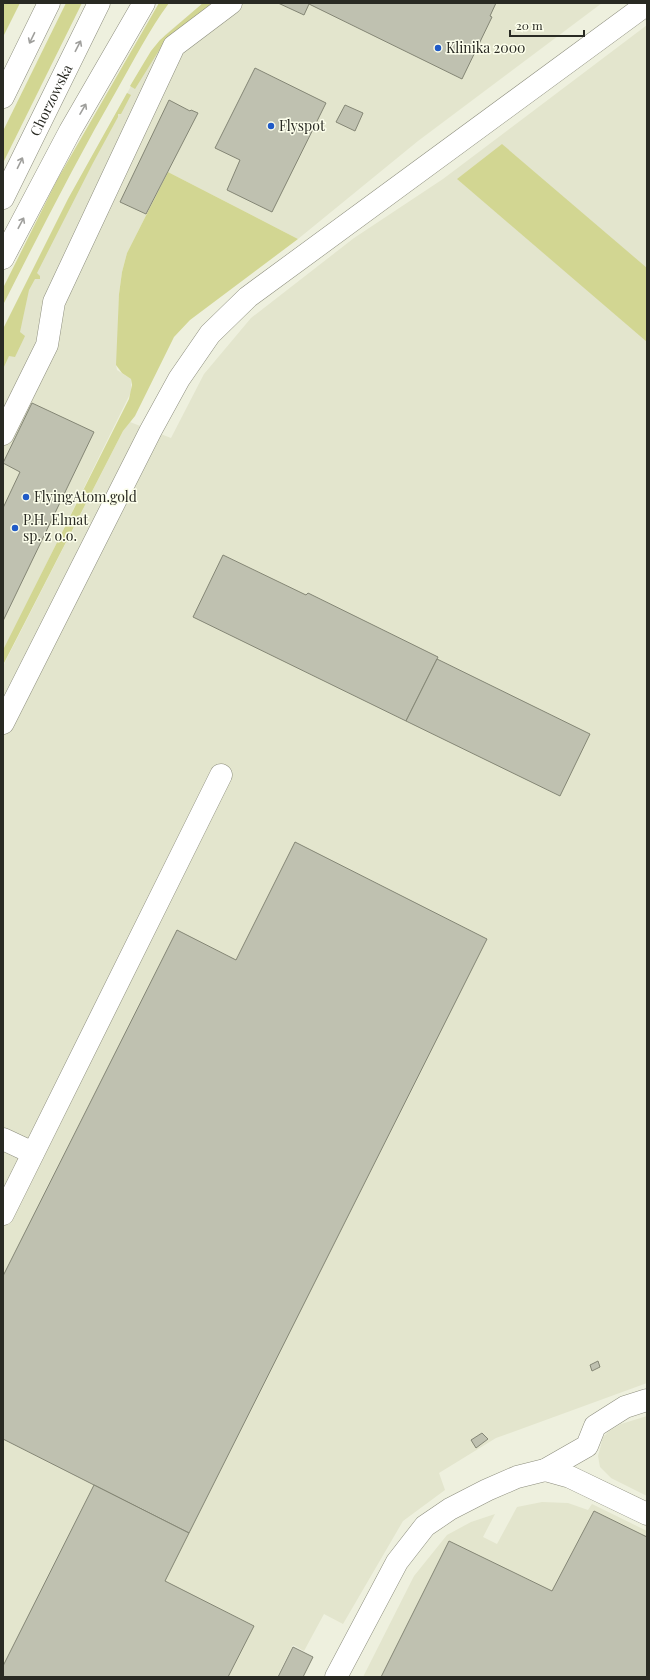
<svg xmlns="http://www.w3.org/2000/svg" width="650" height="1680" font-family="'Playfair Display',serif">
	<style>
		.built { fill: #e3e5cd }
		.green { fill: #d2d692 }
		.building { fill: #bfc1b0; stroke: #848675 }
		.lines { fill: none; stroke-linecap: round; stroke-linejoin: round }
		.minor-casing { stroke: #8c8d7d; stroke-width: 23 }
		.major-casing { stroke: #8c8d7d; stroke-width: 23 }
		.minor { stroke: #fff; stroke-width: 22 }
		.major { stroke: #fff; stroke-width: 22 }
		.oneway { stroke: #9f9f9c }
		.poi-dot { fill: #205bc7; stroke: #fcfeeb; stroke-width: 1.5 }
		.labels { text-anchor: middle; stroke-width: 3; stroke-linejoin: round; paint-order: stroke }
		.poi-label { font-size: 14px; fill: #292a23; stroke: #fcfeeb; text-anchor: start }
		.street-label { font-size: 14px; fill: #292a23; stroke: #fcfeeb }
	</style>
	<rect width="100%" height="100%" fill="#eef0de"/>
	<!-- built -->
	<g class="built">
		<path d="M203,3H602L418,141L298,239L168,172L127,253L122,272L119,294L118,358L116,365L117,370L131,379V392L3,652V329L68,199L145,61L165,35Z"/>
		<path d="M647,25V1383L496,1438L439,1473L445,1490L403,1521L343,1624L324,1614L304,1651L293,1645L277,1677H3V666L123,431L130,422L171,438L204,374L251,318L354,238L443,179Z"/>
		<path d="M647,1416V1496L611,1478L600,1467L598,1456L603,1437L609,1431L621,1424Z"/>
		<path d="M542,1502L568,1503L588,1510L592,1504L647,1531V1677H363L414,1576L447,1535L471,1522L495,1514L483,1537L497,1544L517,1507Z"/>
	</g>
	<!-- green -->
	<g class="green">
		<path d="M3,3H20L3,37Z"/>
		<path d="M66,3H82L3,163V131Z"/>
		<path d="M159,3H169C149,30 134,60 118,88C77,159 40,232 3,305V288L57,180Z"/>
		<path d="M203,3H212L163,44L135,89L130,86L151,51L160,40Z"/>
		<path d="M127,93L131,95L121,114H118V117L93,163L37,273L40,276V279H35L29,290L20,332L25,336L15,357L9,356L3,369V329L68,199Z"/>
		<path d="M502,144L647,268V342L457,179Z"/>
		<path d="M168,172L298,239L190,320L174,337L135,416L123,431L3,665V650L129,399L132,385L131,379L122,373L116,365L119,294L122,272L127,253Z"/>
	</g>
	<!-- building -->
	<g class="building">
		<path d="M278,3H496L490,16L492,17L462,79L309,4L304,15Z"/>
		<path d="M255,68L326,103L272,212L227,190L240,160L215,148Z"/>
		<path d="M169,100L190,111L191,110L198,113L146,214L120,202Z"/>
		<path d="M345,105L363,113L355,131L336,122Z"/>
		<path d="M32,403L94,432L3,621V508L20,472L3,463Z"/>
		<path d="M223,555L306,595L308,593L438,657L406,721L193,617Z"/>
		<path d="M437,659L590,734L560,796L406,721Z"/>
		<path d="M295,842L487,939L189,1533L3,1439V1276L177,930L236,960Z"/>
		<path d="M598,1361L600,1367L592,1371L590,1365Z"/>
		<path d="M482,1433L488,1439L476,1448L471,1440Z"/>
		<path d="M94,1485L189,1533L165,1581L254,1626L228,1677H3V1666Z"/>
		<path d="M594,1511L647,1537V1677H381L449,1541L552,1591Z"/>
		<path d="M293,1647L313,1657L303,1677H278Z"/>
	</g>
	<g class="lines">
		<!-- minor casing -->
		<g class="minor-casing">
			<g id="minor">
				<path d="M3,434L47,345L54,302L174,46L231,3"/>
				<path d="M3,723L151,430L179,379L210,334L248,297L647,4"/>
				<path d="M3,1139L33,1153"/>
				<path d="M3,1214L221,775"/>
				<path d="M545,1470L570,1477L647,1514"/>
				<path d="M336,1677L397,1562L425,1526L450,1509L487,1490L517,1477L545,1470L587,1446L595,1426L625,1407L647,1400"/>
			</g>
		</g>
		<!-- major casing -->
		<g class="major-casing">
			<g id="major">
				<path d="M3,97L49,3"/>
				<path id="s1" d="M3,198L99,3"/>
				<path d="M3,258L70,131L144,3"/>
			</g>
		</g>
		<!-- minor -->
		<use href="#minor" class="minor"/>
		<!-- major -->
		<use href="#major" class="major"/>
	</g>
	<!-- one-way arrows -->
	<defs><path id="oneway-shaft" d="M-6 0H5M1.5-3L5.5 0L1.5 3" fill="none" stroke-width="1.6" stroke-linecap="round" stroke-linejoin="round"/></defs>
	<g class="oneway">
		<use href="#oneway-shaft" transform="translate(32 38) rotate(116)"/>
		<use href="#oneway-shaft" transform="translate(78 46) rotate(-63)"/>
		<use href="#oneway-shaft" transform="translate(83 109) rotate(-60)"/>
		<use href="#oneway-shaft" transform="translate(20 163) rotate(-64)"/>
		<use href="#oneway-shaft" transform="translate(21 223) rotate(-62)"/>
	</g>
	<!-- markers -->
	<g class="poi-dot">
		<circle cx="438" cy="48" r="4"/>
		<circle cx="271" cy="126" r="4"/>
		<circle cx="26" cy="497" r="4"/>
		<circle cx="15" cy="528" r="4"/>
	</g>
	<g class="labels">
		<!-- poi labels -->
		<g class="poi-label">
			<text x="446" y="53">Klinika 2000</text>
			<text x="279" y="131">Flyspot</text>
			<text x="34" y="502">FlyingAtom.gold</text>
			<text x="23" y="525">P.H. Elmat<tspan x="23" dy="16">sp. z o.o.</tspan></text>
		</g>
		<!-- street labels -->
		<g class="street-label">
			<text dy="5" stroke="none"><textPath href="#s1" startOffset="109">Chorzowska</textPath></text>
		</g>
	</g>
	<!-- border -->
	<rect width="650" height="1680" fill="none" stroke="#292a23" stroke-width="8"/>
	<!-- scale -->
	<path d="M510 30v6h74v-6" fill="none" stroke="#292a23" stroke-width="2"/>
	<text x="516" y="30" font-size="12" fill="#292a23" stroke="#fcfeeb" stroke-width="3" paint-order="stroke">20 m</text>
</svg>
